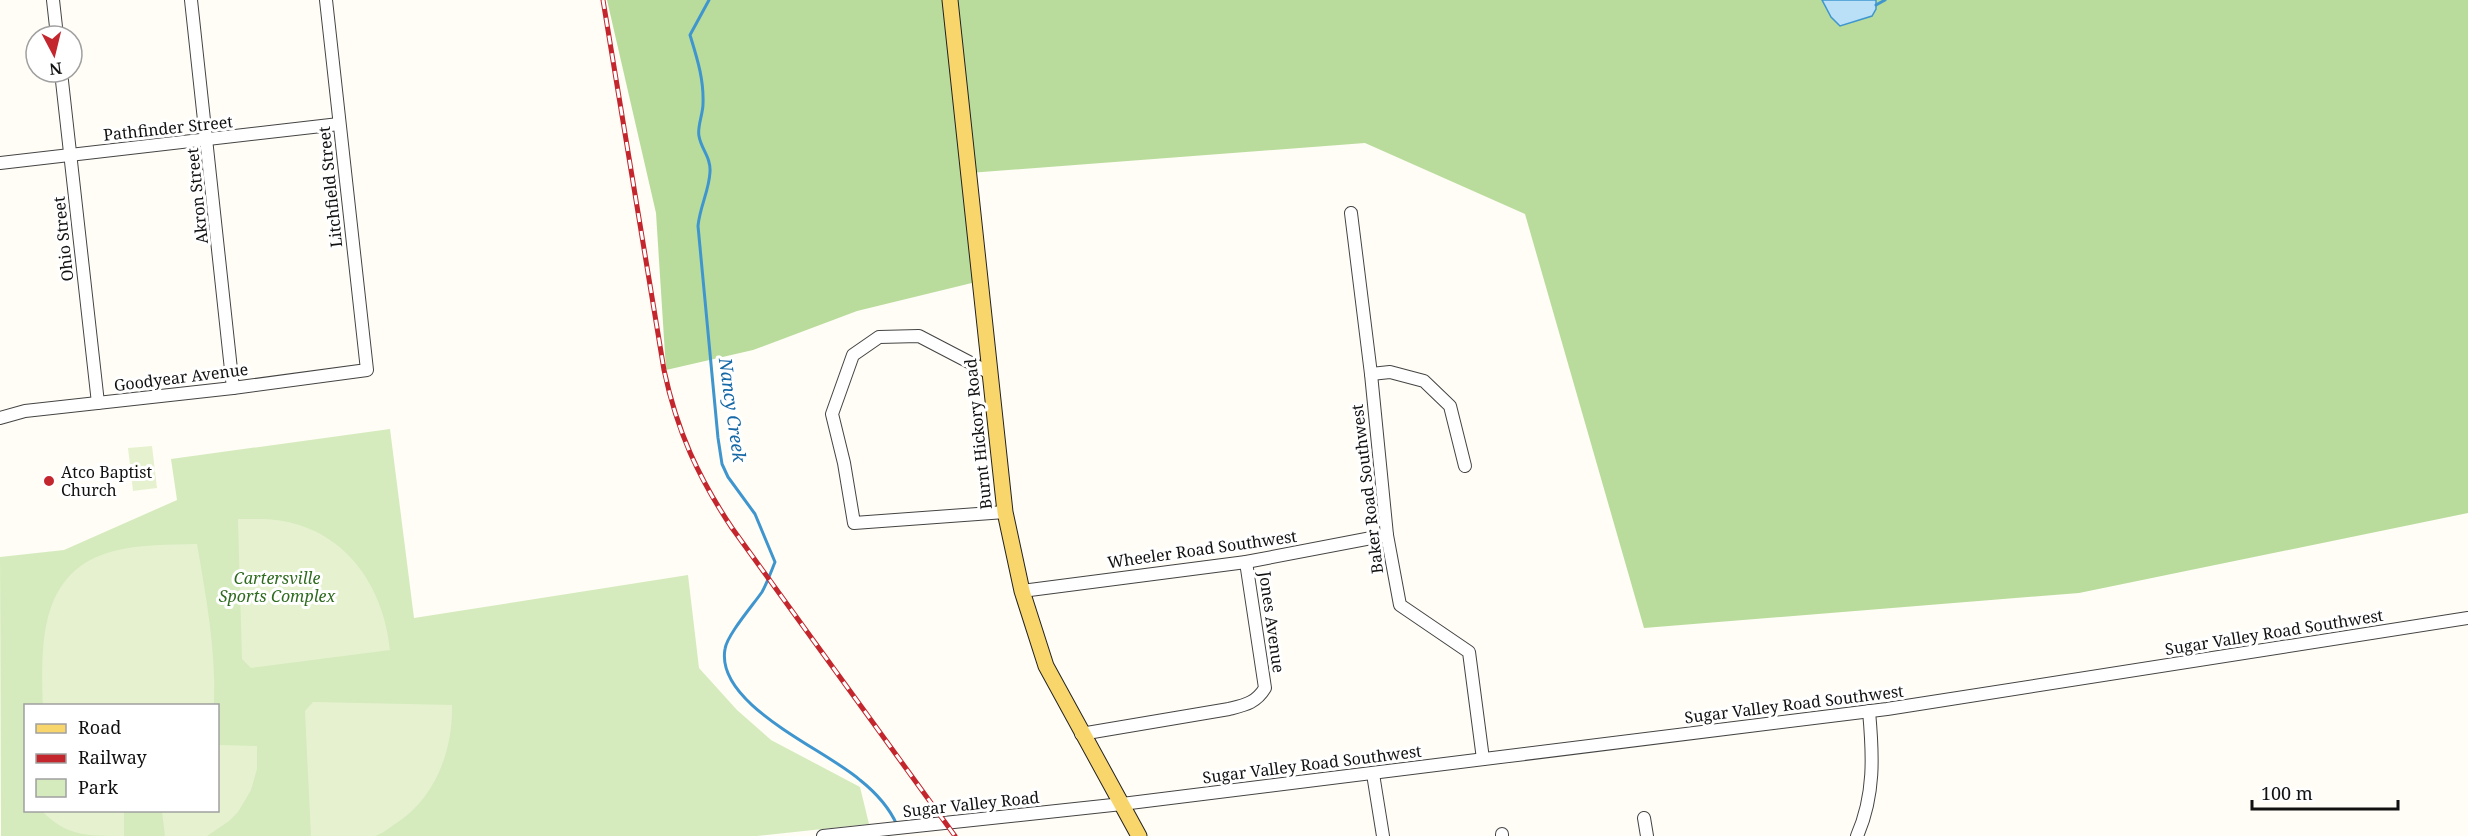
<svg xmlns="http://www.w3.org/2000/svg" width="2468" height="836" font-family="'Noto Serif',serif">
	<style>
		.green { fill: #d5ebbd; fill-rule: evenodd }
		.forest { fill: #b9dc9c }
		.pitch { fill: #e6f2cf }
		.water { fill: #b9e0f7; stroke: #3f96cf; stroke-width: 1.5 }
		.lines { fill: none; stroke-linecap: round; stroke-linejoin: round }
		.stream { stroke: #3f96cf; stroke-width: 3 }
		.minor-casing { stroke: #444; stroke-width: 14 }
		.major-casing { stroke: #222; stroke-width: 17 }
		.minor { stroke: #fff; stroke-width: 12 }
		.major { stroke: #f9d66b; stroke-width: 15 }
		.rail-casing { stroke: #c4262e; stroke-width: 5 }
		.rail { stroke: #fff; stroke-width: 3; stroke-dasharray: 9; stroke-linecap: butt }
		.poi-dot { fill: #c4262e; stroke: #fff; stroke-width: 2 }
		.labels { text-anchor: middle; stroke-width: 6; stroke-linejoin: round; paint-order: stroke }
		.street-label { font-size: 16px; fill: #111; stroke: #fff }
		.poi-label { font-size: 16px; fill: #111; stroke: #fff; text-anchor: start }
		.park-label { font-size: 16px; font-style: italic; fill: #2f6b1f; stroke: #fff }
		.water-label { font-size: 18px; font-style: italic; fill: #1768a6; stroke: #fff }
	</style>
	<rect width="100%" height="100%" fill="#fffdf5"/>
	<!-- green -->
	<path class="green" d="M390,429L414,618L688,575L699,668L737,710L771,740L860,787L869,824L757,836H1L0,557L64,550L177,500L171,459ZM26,706H218V810H26Z"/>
	<!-- forest -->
	<path class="forest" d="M607,0H2468V513L2079,593L1644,628L1525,214L1365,143L969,173L980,281L857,311L753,350L666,370L656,213Z"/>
	<!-- pitch -->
	<g class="pitch">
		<path d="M152,446L157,488L133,491L128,448Z"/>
		<path d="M238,519C254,519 272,518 288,522C350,536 384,590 390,650L251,668L242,659Z"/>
		<path d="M197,544C206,597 216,649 214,703L210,706L43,705C41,643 39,570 114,551C141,544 170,545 197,544Z"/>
		<path d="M313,702L452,705C453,751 435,799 395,824C389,828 382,834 375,836C361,836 327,836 311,836L305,711Z"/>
		<path d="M218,745L257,746V769L251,790L238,812L229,821L207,836H165L162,811L218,810Z"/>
		<path d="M42,811H124V836C87,836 66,836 42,811Z"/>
	</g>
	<!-- water -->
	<path class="water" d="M1822,0H1876V9L1872,16L1840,26L1831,17Z"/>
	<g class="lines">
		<!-- stream -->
		<g class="stream">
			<path d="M709,0L690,35C697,58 704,79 703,104C703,114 697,127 699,136C701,149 711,157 710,172C709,191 700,206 698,226L718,438L722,464L728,477L755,514L775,562C771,572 767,583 762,592C753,605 727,635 725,649C715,705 825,749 860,780C875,792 889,807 897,825"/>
			<path d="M1876,5L1885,0"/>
		</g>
		<!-- minor casing -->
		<g class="minor-casing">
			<g id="minor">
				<path d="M53,0L57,36"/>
				<path d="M191,0L233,388"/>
				<path d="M61,72L98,403"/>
				<path d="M0,163L339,124"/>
				<path d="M1351,213L1371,374L1387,535L1400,605L1469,652L1483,759"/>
				<path d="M990,373L919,336L879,337L853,355L832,414L844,463L854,523L1005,512"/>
				<path d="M1371,374L1390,372L1424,381L1450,406L1465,466"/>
				<path d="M0,418L25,411L233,388L367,370L326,0"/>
				<path d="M1022,591L1246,562L1387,535"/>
				<path d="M1081,734L1229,709C1245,705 1256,703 1265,688L1246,562"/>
				<path d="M1373,774L1383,836"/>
				<path d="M1644,818L1647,836"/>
				<path d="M1502,834V836"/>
				<path d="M823,836L1122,804L1887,709L2468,618"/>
				<path d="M1857,836C1875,795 1873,755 1869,711"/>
			</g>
		</g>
		<!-- major casing -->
		<g class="major-casing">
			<path id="major" d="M950,0L1005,512L1022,591L1046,666L1139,836"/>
		</g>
		<!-- minor -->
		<use href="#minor" class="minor"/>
		<!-- major -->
		<use href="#major" class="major"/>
		<!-- rail casing -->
		<g class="rail-casing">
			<path id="rail" d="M603,0L664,370C677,431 698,477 732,528L955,836"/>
		</g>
		<!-- rail -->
		<use href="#rail" class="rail"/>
	</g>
	<!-- markers -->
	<circle class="poi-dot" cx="49" cy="481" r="6"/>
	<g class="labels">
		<!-- street labels -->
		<g class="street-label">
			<text transform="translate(168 128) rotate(-6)" y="6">Pathfinder Street</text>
			<text transform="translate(330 187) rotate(-96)" y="6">Litchfield Street</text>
			<text transform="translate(197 196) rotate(-96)" y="6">Akron Street</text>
			<text transform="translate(63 239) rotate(-96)" y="6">Ohio Street</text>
			<text transform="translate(181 377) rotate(-7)" y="6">Goodyear Avenue</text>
			<text transform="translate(978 434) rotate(-96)" y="6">Burnt Hickory Road</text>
			<text transform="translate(1367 489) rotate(-97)" y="6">Baker Road Southwest</text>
			<text transform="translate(1202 549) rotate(-8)" y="6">Wheeler Road Southwest</text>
			<text transform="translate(1272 622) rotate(82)" y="6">Jones Avenue</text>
			<text transform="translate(2274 632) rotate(-9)" y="6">Sugar Valley Road Southwest</text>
			<text transform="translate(1794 704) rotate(-7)" y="6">Sugar Valley Road Southwest</text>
			<text transform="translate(1312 764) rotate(-7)" y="6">Sugar Valley Road Southwest</text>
			<text transform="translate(971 804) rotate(-6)" y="6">Sugar Valley Road</text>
		</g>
		<!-- poi labels -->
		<g class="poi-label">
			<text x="61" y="478">Atco Baptist<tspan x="61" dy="18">Church</tspan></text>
		</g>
		<!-- park labels -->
		<g class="park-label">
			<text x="277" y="584">Cartersville<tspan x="277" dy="18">Sports Complex</tspan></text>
		</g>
		<!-- water labels -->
		<g class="water-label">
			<text transform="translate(732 410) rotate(82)" y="6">Nancy Creek</text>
		</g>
	</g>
	<!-- legend -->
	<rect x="24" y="704" width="195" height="108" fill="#ffffff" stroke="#a0a0a0" stroke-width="1.5"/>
	<rect x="36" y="724" width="30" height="9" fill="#f9d66b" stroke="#a0a0a0" stroke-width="1.5"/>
	<text x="78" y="734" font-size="18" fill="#111111">Road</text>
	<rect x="36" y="754" width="30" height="9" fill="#c4262e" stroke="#a0a0a0" stroke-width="1.5"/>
	<text x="78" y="764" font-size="18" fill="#111111">Railway</text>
	<rect x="36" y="779" width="30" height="18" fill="#d5ebbd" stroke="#a0a0a0" stroke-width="1.5"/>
	<text x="78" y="794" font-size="18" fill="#111111">Park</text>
	<!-- north arrow -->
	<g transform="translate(54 54) rotate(173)"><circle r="28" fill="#ffffff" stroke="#a0a0a0" stroke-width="1.5"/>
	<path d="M0-4.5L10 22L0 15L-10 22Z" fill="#c4262e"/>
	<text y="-9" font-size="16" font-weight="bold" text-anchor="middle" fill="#111111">N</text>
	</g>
	<!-- scale -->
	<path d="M2252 800v9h146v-9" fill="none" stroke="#111111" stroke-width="3"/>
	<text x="2261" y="800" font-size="18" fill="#111111" stroke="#ffffff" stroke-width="4.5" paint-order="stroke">100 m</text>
</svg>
